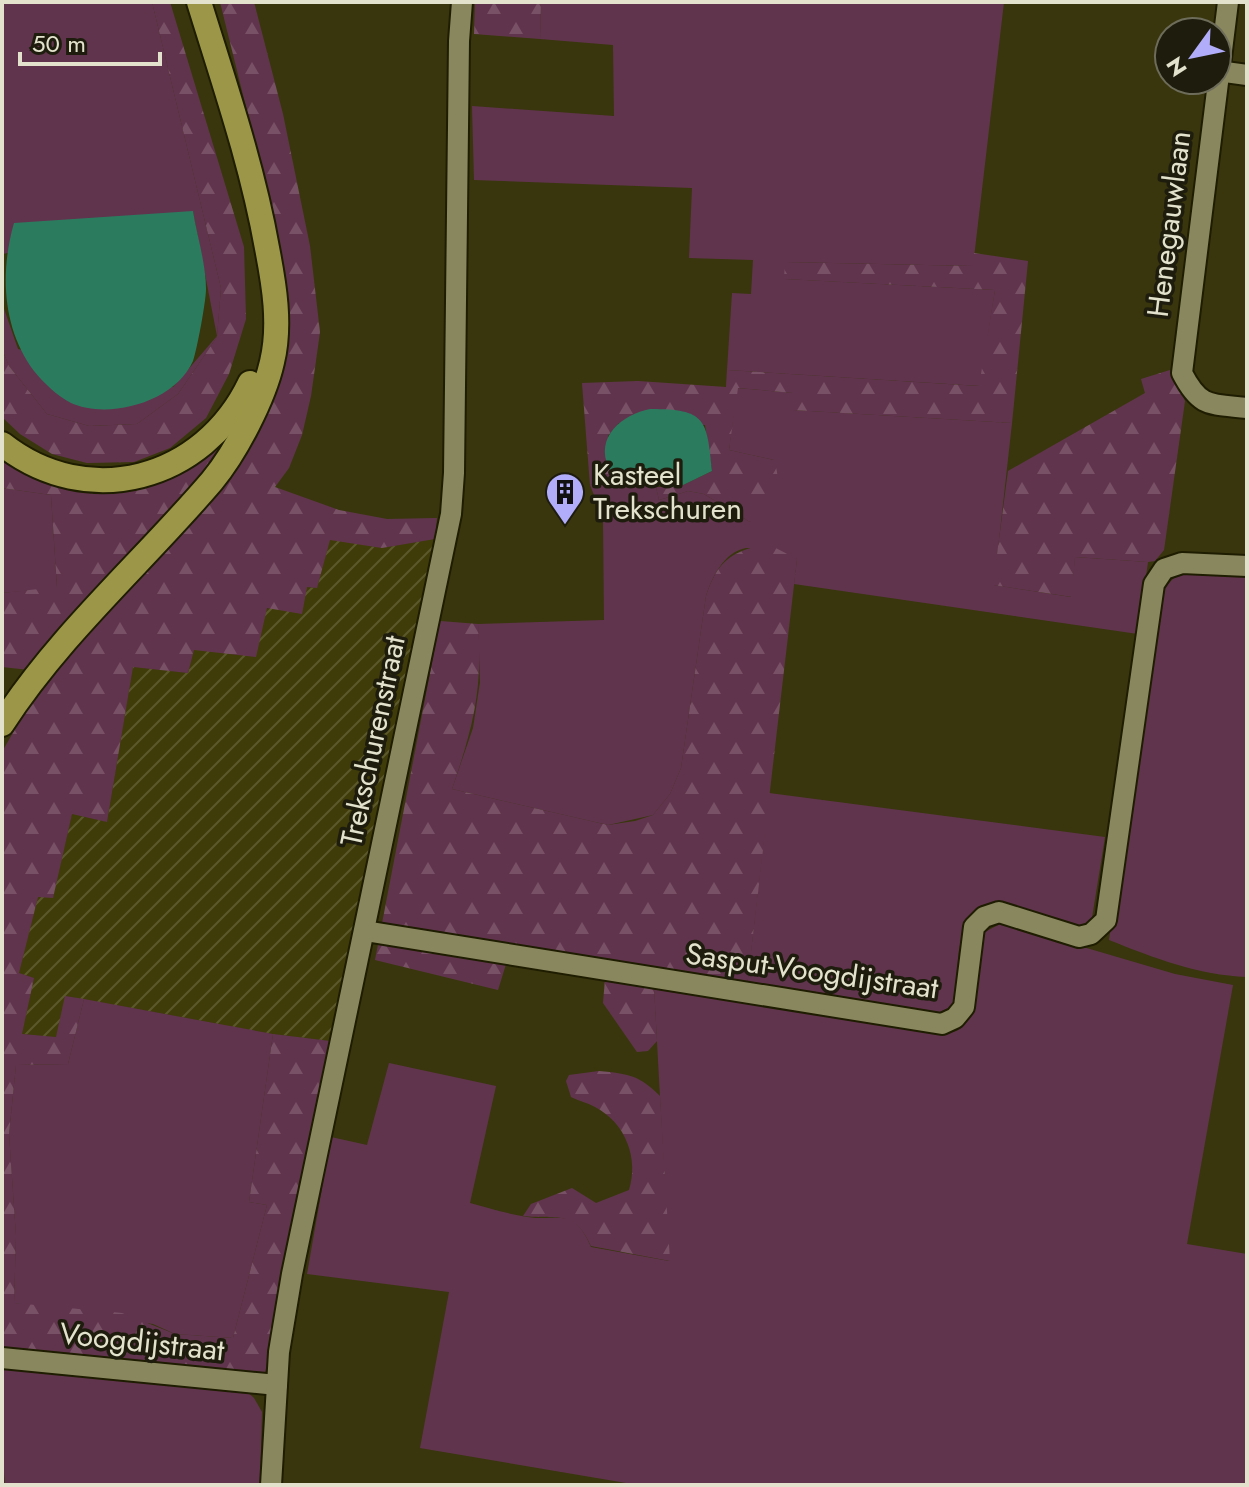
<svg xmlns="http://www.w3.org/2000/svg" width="1249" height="1487" font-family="Jost,sans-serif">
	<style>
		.industrial { fill: url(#industrial-furrows) }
		.grass { fill: #61344e }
		.forest { fill: url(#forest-firs) }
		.water { fill: #2b7c5f }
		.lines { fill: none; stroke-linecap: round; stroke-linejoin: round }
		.minor-casing { stroke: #1f1d01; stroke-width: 24 }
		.motorway-casing { stroke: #1f1d01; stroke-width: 28 }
		.minor { stroke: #89875e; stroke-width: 20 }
		.motorway { stroke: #9c9748; stroke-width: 24 }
		.labels { text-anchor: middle; stroke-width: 7; stroke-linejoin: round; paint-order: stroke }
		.street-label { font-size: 30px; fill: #e3e3cd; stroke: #1e1d0d }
		.poi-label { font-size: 30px; fill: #e3e3cd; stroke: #1e1d0d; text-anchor: start }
	</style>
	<defs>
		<pattern id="industrial-furrows" width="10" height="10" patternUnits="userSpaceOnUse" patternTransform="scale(2)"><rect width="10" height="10" fill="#403c09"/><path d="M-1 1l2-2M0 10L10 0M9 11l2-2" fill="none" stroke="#5b582c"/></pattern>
		<pattern id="forest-firs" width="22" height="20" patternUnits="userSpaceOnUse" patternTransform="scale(2)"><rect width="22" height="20" fill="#61344e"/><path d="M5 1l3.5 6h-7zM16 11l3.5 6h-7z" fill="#785166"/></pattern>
	</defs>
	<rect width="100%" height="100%" fill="#39360e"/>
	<!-- industrial -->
	<path class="industrial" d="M330,539L382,548L435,539L330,1041L273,1034L66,996L56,1037L22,1034L34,978L19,973L38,896L53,897L72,814L107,822L133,667L188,673L194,650L307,587L317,588Z"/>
	<!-- grass -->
	<g class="grass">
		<path d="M2,2H152L221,288L217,337L178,394L137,424L89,426L47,414L9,366L2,349V303L18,349L173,387L217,336L193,212L3,254L2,259Z"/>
		<path d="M541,2H1004L973,266L785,262V279L995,290L980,386L727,370L732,293L751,294L753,260L689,258L692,188L474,180L472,106L614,116L613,45L540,39Z"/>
		<path d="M737,388L794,393L793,410L1012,423L994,585L1071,597L1075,557L1148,562L1138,634L794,584L797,559C784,556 757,547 746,548C724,552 712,577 706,596L681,768L670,794L653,815L608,825L452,789L473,728L480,682L478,624L604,620L603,518L590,485L615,475L622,482L656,487L659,500L688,491L704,494L750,522L774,460L729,450Z"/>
		<path d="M2,488L51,495L57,588L2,593Z"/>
		<path d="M1182,570L1247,574V977C1198,975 1154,958 1109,940L1158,608L1164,588Z"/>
		<path d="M769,793L1105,837L1091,924L1084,929L982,908L965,923L959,950L954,1003L950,1010L943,1016L747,987Z"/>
		<path d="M1002,923L1175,974L1233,985L1187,1244L1247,1254V1485H638L420,1448L449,1292L307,1274L331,1137L367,1145L389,1063L496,1086L470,1203C489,1208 508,1214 527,1217C561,1222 573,1206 591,1247L669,1261L654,987L947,1032C952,1032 956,1032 959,1029C974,1017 978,954 981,934Z"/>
		<path d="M84,999L273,1034L249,1202L267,1205L233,1338L175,1334L153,1324L14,1303L16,1236L9,1134L16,1065L68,1064Z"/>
		<path d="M2,1366L246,1391L254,1398L262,1412L260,1485H5L2,1447Z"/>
	</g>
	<!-- forest -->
	<g class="forest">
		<path d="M152,2H170L244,247L246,319L229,374L206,418L170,448L134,462L87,463L52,454L20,434L2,417V349L9,366L47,414L89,426L137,424L178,394L217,337L221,288Z"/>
		<path d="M220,2H254L283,114L310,246L320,332L311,396L302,435L289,468L275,487L339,510L387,519L437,518L435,539L382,548L330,540L317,588L307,587L302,614L267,608L256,657L194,650L188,673L133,667L107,822L72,814L53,898L38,897L19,973L34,978L22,1034L56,1037L65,996L84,999L68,1064L16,1065L9,1134L16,1236L14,1303L122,1313L175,1334L233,1338L267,1205L249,1202L273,1034L330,1041L265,1373L256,1376L2,1352V752L31,701L231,468L284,306L276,228Z"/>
		<path d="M475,2H541L540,39L474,34Z"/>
		<path d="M974,253L1028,261L1012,423L792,410L793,393L738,388L729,450L774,460C781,482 778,494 768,514L750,522L704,494L688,491L659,500L656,487H679L712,471L705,425L619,423L608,436L609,468L615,475L590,485L582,383L638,381L726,387L727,370L979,386L995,290L784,279L785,262L972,266Z"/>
		<path d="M1170,370L1185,401L1164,550L1155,561L1148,562L1075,557L1072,597L993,585L1008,471L1145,393L1141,379Z"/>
		<path d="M215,448L218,451L195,483L30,670L2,667V593L57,587L51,495L2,488V456L119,490L149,486L181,471Z"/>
		<path d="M768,544L797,559L747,987L510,951L498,990L375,960L440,621L478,624C483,690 473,727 452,789L608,825L635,821L653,815L670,794L681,768L706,596C718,560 732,551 768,544Z"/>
		<path d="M605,979L654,987L657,1041L648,1051L637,1052L603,1003Z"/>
		<path d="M599,1071C629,1074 639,1075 660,1096L670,1261L591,1246C574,1208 556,1220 523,1216L531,1204L572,1188L596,1203L629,1190C639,1159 626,1123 595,1107C588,1103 579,1101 571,1097L566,1081L569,1075Z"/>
	</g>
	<!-- water -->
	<g class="water">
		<path d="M193,211C197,236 206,264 206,289C206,301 197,350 193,361C175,402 109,420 71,403C57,396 43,382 34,371C2,328 0,272 14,223Z"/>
		<path d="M650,409C706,409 707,419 712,471L679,487L622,482C618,478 611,473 609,468C594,437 623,414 650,409Z"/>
	</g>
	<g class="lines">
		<!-- minor casing -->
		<g class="minor-casing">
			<g id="minor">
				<path d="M1228,2L1182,373C1200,408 1210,404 1247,408"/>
				<path d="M1218,71L1247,75"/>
				<path d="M365,931L942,1024L955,1018L964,1007L974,927L984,917L999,912L1079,937L1091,934L1106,920L1154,584L1164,569L1182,563L1247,566"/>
				<path d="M2,1358L277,1385"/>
				<path d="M271,1485L279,1352L292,1274L451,514L454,473L459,41L462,2"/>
			</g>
		</g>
		<!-- motorway casing -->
		<g class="motorway-casing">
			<g id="motorway">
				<path d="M2,444C88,512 204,480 250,383"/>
				<path d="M2,724C60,634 143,562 212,481C236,452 264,398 272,362C281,325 274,284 267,248C252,164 224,83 199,2"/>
			</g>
		</g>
		<!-- minor -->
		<use href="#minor" class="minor"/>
		<!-- motorway -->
		<use href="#motorway" class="motorway"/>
	</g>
	<!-- icons -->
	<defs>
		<g id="building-pin" transform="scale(2)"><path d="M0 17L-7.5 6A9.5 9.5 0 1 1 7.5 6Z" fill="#b1adfa" stroke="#1e1d0d"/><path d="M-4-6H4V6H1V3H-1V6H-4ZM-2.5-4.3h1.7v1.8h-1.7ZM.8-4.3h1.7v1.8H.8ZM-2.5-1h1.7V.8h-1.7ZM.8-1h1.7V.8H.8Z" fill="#111"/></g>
	</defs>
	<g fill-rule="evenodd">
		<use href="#building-pin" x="565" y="492"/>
	</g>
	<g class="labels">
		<!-- street labels -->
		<g class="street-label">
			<text transform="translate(1169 224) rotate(-83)" y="10">Henegauwlaan</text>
			<text transform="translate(373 741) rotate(-78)" y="10">Trekschurenstraat</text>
			<text transform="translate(812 971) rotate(8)" y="10">Sasput-Voogdijstraat</text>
			<text transform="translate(142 1342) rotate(6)" y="10">Voogdijstraat</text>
		</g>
		<!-- poi labels -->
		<g class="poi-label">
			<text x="593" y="485">Kasteel<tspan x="593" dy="34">Trekschuren</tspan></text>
		</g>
	</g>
	<!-- border -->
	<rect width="1249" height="1487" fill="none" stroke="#e3e3cd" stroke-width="8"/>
	<!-- north arrow -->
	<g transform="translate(1193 56) rotate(237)"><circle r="38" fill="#1e1d0d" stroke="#6d6c5a" stroke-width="2"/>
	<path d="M0-6L14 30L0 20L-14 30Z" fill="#b1adfa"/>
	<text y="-12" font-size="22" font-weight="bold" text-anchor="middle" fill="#e3e3cd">N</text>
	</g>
	<!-- scale -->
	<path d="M20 52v12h140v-12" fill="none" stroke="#e3e3cd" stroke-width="4"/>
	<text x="32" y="52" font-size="24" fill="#e3e3cd" stroke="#1e1d0d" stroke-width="6" paint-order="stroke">50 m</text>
</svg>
